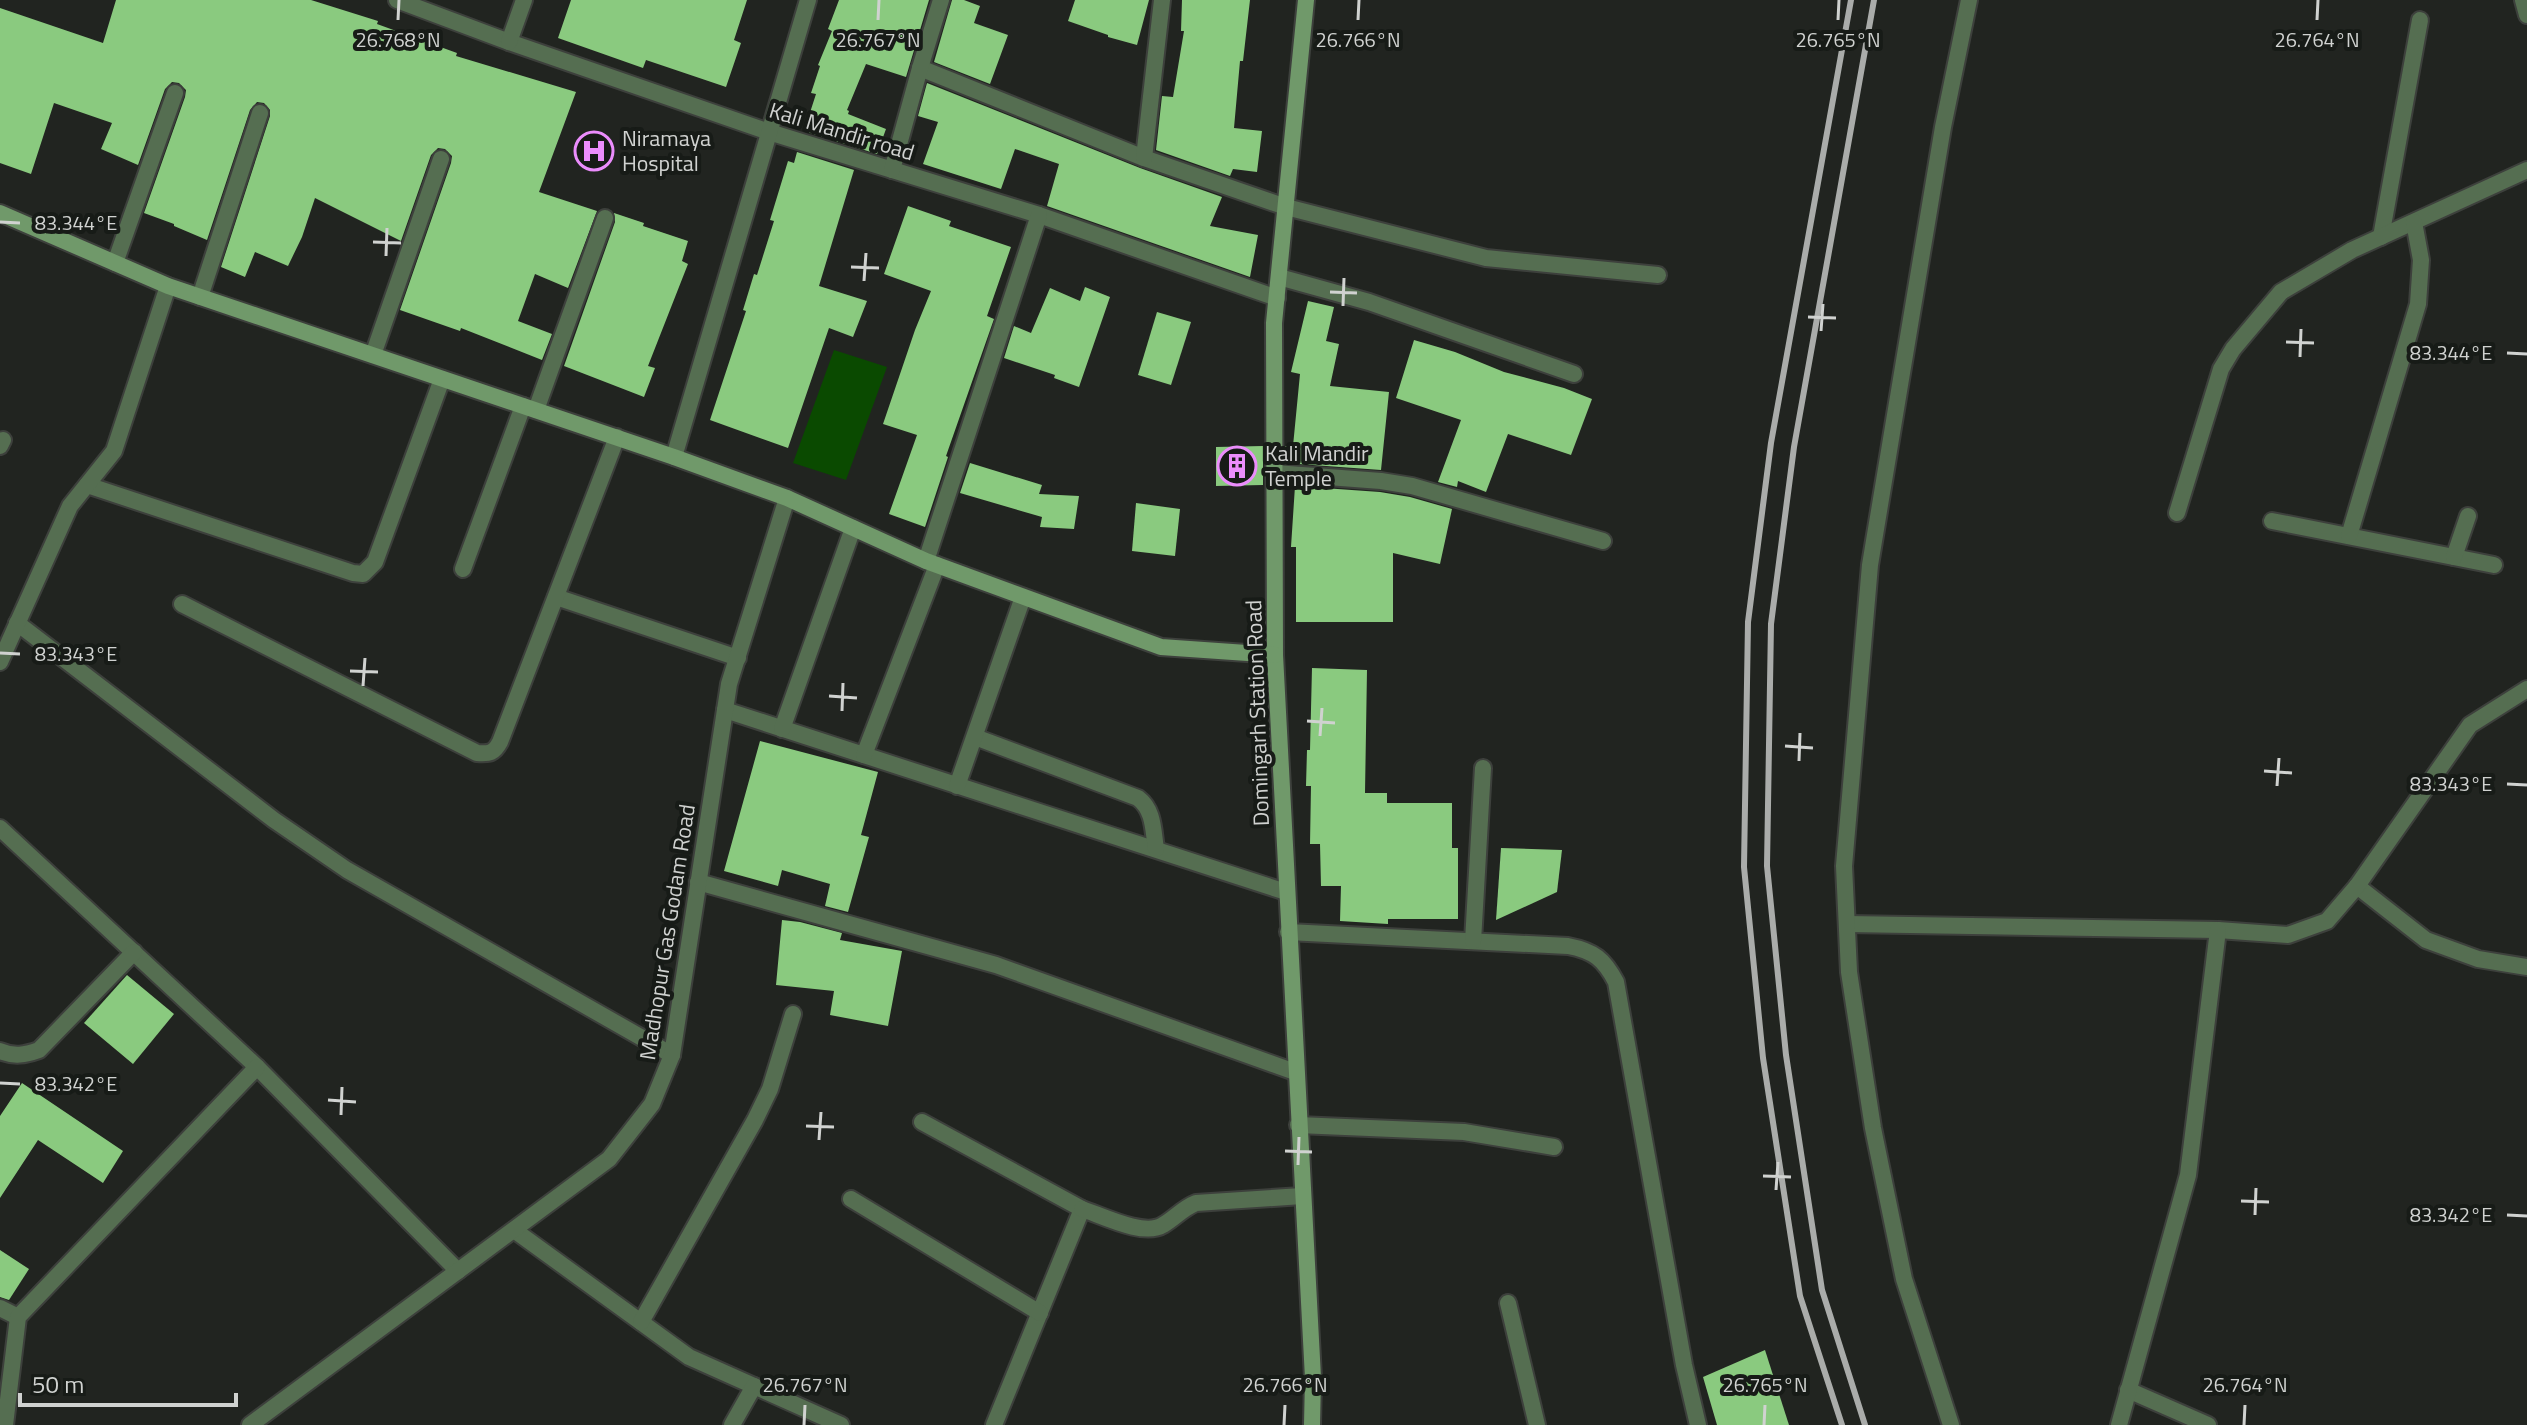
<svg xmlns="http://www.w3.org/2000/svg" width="2527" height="1425" font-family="'Titillium Web',sans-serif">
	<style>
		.green { fill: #0a4a00 }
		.building { fill: #8aca7f }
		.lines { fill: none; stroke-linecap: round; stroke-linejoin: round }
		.street-casing { stroke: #3d403c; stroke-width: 20 }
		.secondary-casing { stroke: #3d403c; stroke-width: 20 }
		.street { stroke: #556e51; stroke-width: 16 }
		.secondary { stroke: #70996a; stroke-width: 16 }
		.rail { stroke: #aaacaa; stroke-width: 6 }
		.ticks { fill: none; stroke: #d0d2d0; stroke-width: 3 }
		.labels { text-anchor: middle; stroke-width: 8; stroke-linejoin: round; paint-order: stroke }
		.street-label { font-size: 22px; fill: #d0d2d0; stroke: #171b17 }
		.poi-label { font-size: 22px; fill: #d0d2d0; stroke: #171b17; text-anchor: start }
		.ticks-label { font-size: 20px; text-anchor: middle; fill: #d0d2d0; stroke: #171b17; stroke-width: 8; stroke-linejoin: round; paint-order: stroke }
	</style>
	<rect width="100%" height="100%" fill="#212420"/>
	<!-- green -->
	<path class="green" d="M834,350L887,367L846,480L793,463Z"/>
	<!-- building -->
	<g class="building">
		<path d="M116,0H311L378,21L377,24L457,53L456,56L576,92L539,192L597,211L568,288L535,274L518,321L552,334L542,360L461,328L460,331L400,310L451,163L452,156L445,149L438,148L431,155L401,241L315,198L302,237L288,266L255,252L245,277L221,267L270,116V110L264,103L257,102L250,110L207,240L174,226V224L144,213L185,97L186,90L179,83L172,82L165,89L138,165L101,149L112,123L54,103L31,174L0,163V8L103,43Z"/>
		<path d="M571,0H747L734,40L741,43L726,87L646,60L643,68L558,38Z"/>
		<path d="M839,0H929L906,77L866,64L847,110L849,111L848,114L886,129L877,154L804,131L816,94L811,93L820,66L818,65L832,31L828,29Z"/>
		<path d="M952,0H964L980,6L974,23L1008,35L990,84L934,62Z"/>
		<path d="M1075,0H1149L1137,45L1108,37V35L1068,21Z"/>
		<path d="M1182,0H1250L1243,61H1240L1234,128L1262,131L1257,172L1233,169L1230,176L1156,150L1162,96L1173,97L1184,31H1181Z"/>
		<path d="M927,83L1140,168L1222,197L1210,226L1258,235L1250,277L1047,206L1059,164L1015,149L1001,189L923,164L938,122L918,116Z"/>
		<path d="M797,152L854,170L819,286L867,301L853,337L829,328L788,448L710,420L746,311L743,310L754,274L757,275L774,221L770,220L788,161L794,163Z"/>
		<path d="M908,206L951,221L949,226L1011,247L987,316L994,319L946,456L948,457L925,527L889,514L917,435L883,424L915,330L931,291L884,274Z"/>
		<path d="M614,213L644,223L643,226L688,241L682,261L688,264L648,366L655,368L644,397L564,366L615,222Z"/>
		<path d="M1085,287L1110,297L1079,387L1054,378L1055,375L1004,358L1014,326L1031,333L1050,288L1080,301Z"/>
		<path d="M1308,301L1334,307L1326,341L1339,344L1330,386L1389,392L1381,470L1285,463V446H1293L1300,374L1291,372Z"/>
		<path d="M1157,312L1191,322L1171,385L1138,375Z"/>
		<path d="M1414,340L1455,352L1504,372L1564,388L1592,399L1571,455L1508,434L1486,492L1458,481L1457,487L1438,482L1461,420L1396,398Z"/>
		<path d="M1263,446V485L1216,486V447Z"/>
		<path d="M970,463L1042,485L1039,494L1079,496L1074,529L1040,527L1042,517L960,493Z"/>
		<path d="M1295,486L1380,492L1410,497L1452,509L1440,564L1393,553V622H1296V547H1291Z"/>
		<path d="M1136,503L1180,509L1175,556L1132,551Z"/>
		<path d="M1312,668L1367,670L1365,793H1387V803H1452V848H1458V919H1388V924L1340,921L1341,886H1321L1320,844H1310L1311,786H1306L1307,750H1310Z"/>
		<path d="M760,741L878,772L861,835L869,837L848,912L825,906L830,884L782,870L778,886L724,871Z"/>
		<path d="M1501,848L1562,850L1557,892L1496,920Z"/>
		<path d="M782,920L800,922L842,933L840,940L902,951L888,1026L830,1015L834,991L776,985Z"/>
		<path d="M127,975L174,1014L133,1064L84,1023Z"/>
		<path d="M22,1083L123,1151L103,1183L38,1140L0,1198V1116Z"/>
		<path d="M0,1250L29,1269L9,1300L0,1297Z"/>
		<path d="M1765,1350L1789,1425H1717L1703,1377Z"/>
	</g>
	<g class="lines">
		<!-- street casing -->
		<g class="street-casing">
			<g id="street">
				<path d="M397,0L509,42L769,132L1039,215L1277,298"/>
				<path d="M2523,0L2527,15"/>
				<path d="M509,42L524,0"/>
				<path d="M920,68L1144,158L1286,207L1486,258L1658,275"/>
				<path d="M1144,158L1162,0"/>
				<path d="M892,170L920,68L941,0"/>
				<path d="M2381,237L2420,20"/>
				<path d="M115,263L175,93"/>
				<path d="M1279,277L1369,302L1574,374"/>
				<path d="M200,297L260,113"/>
				<path d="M373,355L441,159"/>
				<path d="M536,410L605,218"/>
				<path d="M0,446L3,440"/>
				<path d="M674,457L808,0"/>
				<path d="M1275,473L1381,481L1412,486L1603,541"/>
				<path d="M87,485L353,573L363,574L375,562L442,379"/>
				<path d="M2177,513L2221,369L2233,349L2281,292L2352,250L2527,170"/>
				<path d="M2272,521L2494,565"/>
				<path d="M2349,536L2418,304L2421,260L2414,222"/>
				<path d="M2454,557L2468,516"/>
				<path d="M926,561L1039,215"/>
				<path d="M463,569L523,406"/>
				<path d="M556,597L738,658"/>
				<path d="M182,604L477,753C490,754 494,753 500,742L617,437"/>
				<path d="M17,623L274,820L347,870L672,1055"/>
				<path d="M0,662L70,506L114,451L168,286"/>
				<path d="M725,710L1286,892"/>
				<path d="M782,729L853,528"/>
				<path d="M975,737L1138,798C1154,810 1153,830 1156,849"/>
				<path d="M864,755L937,565"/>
				<path d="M957,786L1023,597"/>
				<path d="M0,828L257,1067L458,1271"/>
				<path d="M698,882L996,965L1295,1072"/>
				<path d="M2357,886L2426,940L2478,959L2527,967"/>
				<path d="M1847,924L2218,930L2288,935L2327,921L2357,886L2470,725L2527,689"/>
				<path d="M1288,932L1568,946C1594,951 1604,959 1616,982L1684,1365L1698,1425"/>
				<path d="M1473,941L1483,768"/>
				<path d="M0,1051C14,1057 25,1055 39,1050L134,952"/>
				<path d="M922,1122L1082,1209L994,1425"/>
				<path d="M1298,1125L1464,1132L1554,1147"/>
				<path d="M851,1199L1040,1313"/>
				<path d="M1082,1209C1103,1216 1144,1237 1163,1225C1175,1218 1183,1208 1196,1203L1302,1196"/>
				<path d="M514,1230L689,1357L841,1425"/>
				<path d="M1508,1303L1537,1425"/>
				<path d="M0,1308L18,1317"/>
				<path d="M641,1322L755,1120L770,1089L793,1014"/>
				<path d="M2128,1390L2208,1425"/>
				<path d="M5,1425L18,1317L257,1067"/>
				<path d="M250,1425L609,1159L652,1104L672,1055L729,684L787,498"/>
				<path d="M732,1425L754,1386"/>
				<path d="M1951,1425L1904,1279L1873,1128L1849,972L1844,866L1870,565L1943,127L1969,0"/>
				<path d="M2119,1425L2188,1175L2218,930"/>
			</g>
		</g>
		<!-- secondary casing -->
		<g class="secondary-casing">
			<g id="secondary">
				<path d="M1306,0L1274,323L1275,655L1313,1378L1312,1425"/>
				<path d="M0,213L168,286L674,457L787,498L926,561L1161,647L1275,655"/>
			</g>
		</g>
		<!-- street -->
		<use href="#street" class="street"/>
		<!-- secondary -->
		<use href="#secondary" class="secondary"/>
		<!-- rail -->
		<g class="rail">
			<path d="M1842,1425L1800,1296L1763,1058L1744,867L1748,622L1771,443L1851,0"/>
			<path d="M1865,1425L1822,1290L1786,1055L1767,866L1771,624L1794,447L1874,0"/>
		</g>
	</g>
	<!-- ticks -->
	<path class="ticks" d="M398,20L399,0M878,20L879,0M1358,20L1359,0M1838,20L1839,0M2317,20L2318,0M0,222L20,223M373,242L401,243M386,256L387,228M851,267L879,268M864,281L866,253M1330,292L1357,293M1343,306L1344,278M1808,317L1836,318M1821,331L1823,304M2286,342L2314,343M2507,353L2527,354M2300,357L2301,329M0,653L20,654M350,671L378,672M363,686L365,658M829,696L857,698M842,711L843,683M1307,721L1335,723M1320,736L1322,708M1785,746L1813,748M1799,761L1800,733M2264,771L2292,773M2507,784L2527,785M2277,786L2279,758M0,1083L20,1084M328,1100L356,1102M341,1115L342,1087M806,1126L834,1127M819,1140L821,1112M1285,1151L1312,1152M1298,1165L1299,1137M1763,1176L1791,1177M1776,1190L1778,1162M2241,1201L2269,1202M2255,1215L2256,1188M2507,1215L2527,1216M804,1425L805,1405M1284,1425L1285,1405M1764,1425L1765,1405M2244,1425L2245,1405"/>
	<!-- icons -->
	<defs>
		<g id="hospital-ring" transform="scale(2)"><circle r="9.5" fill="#171b17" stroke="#eb8dfc" stroke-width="1.5"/><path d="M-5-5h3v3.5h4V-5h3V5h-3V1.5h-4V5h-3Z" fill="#eb8dfc"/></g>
		<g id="building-ring" transform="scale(2)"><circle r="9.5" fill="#171b17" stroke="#eb8dfc" stroke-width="1.5"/><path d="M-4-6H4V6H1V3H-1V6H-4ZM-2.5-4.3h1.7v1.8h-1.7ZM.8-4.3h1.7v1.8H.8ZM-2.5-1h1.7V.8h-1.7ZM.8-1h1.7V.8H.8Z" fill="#eb8dfc"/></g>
	</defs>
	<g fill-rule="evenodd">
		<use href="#hospital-ring" x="594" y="151"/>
		<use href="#building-ring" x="1237" y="466"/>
	</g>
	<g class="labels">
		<!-- street labels -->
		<g class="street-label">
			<text transform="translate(842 131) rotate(17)" y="8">Kali Mandir road</text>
			<text transform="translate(1257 713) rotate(-92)" y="8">Domingarh Station Road</text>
			<text transform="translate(667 932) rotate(-81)" y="8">Madhopur Gas Godam Road</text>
		</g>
		<!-- poi labels -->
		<g class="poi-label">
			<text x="622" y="146">Niramaya<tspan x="622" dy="25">Hospital</tspan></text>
			<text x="1265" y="461">Kali Mandir<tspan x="1265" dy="25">Temple</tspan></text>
		</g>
	</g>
	<g class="ticks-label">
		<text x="398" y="47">26.768°N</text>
		<text x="878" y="47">26.767°N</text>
		<text x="1358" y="47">26.766°N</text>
		<text x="1838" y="47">26.765°N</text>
		<text x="2317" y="47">26.764°N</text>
		<text x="76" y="230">83.344°E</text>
		<text x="2451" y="360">83.344°E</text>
		<text x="76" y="661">83.343°E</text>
		<text x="2451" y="791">83.343°E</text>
		<text x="76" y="1091">83.342°E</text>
		<text x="2451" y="1222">83.342°E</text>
		<text x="805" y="1392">26.767°N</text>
		<text x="1285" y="1392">26.766°N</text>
		<text x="1765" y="1392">26.765°N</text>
		<text x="2245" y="1392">26.764°N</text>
	</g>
	<!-- scale -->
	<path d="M20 1393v12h216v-12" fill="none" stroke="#d0d2d0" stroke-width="4"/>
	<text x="32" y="1393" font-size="24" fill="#d0d2d0" stroke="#171b17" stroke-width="6" paint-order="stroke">50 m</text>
</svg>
